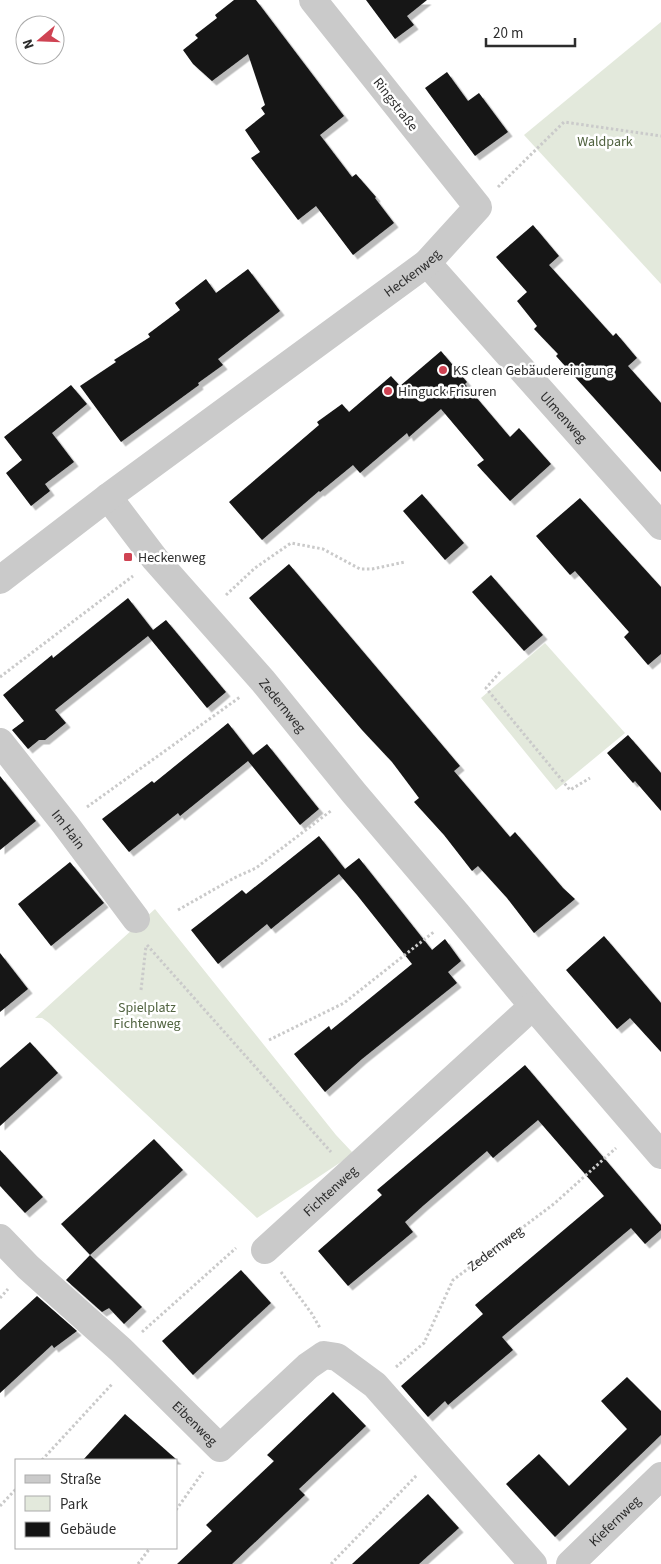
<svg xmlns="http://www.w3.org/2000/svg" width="661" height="1564" font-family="'Source Sans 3',sans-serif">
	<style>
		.green { fill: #e3e9dc }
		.building { fill: #141414; filter: url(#shadow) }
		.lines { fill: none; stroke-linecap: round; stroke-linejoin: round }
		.path { stroke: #cacaca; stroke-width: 3; stroke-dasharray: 2.5 2.5; stroke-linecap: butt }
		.minor { stroke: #cacaca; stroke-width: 28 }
		.poi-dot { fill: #cf4353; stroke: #fff; stroke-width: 2 }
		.labels { text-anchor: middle; stroke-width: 5; stroke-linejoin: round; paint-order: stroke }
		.street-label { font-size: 14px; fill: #2d2d2d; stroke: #fff }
		.park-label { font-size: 14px; fill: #516340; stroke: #fff }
		.poi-label { font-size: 14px; fill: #2d2d2d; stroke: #fff; text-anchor: start }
	</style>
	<defs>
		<filter id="shadow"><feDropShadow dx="4.5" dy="4.5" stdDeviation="0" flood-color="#0004"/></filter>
	</defs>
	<rect width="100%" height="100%" fill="#fff"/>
	<!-- green -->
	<g class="green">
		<path d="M661,22V284L524,135Z"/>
		<path d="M545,643L625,733L556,790L481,698Z"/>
		<path d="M155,909L336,1135L352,1152L347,1158L257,1218L49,1023L42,1018H35Z"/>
	</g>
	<!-- building -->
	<g class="building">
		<path d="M234,0H256L344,116L320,135L352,177L356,174L376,197L375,198L394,223L353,255L316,206L298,220L251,158L260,152L245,130L265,114L261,108L265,105L248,54L212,81L193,64L183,50L198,38L195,35L217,18L215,15Z"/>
		<path d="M366,0H427L407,16L414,25L395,39Z"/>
		<path d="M447,72L468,101L479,93L508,132L475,156L425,88Z"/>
		<path d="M533,225L559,256L549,265L613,336L616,333L637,358L628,366L661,403V472L556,356L558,354L534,329L537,326L517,301L527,292L496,257Z"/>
		<path d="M248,269L280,311L218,359L223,365L198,383L199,385L121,442L80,386L116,362L114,360L150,337L148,334L180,310L175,303L206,279L216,293Z"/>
		<path d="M441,351L467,382L465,384L510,437L519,428L551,464L510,501L477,465L484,460L441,409L409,437L407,433L360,473L353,465L320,492L319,491L262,540L229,502L319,425L317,422L342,404L349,412L391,376L400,386Z"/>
		<path d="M71,385L87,404L52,433L74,462L45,484L50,491L31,506L6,473L22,460L4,437Z"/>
		<path d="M422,494L464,543L445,560L403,511Z"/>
		<path d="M580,498L661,587V654L648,665L624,637L629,632L575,571L570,575L536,536Z"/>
		<path d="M289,564L460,766L454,771L510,837L515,832L563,888L575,899L534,933L507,898L478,866L472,871L444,835L414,802L419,798L392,762L362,730L249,598Z"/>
		<path d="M491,575L543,635L524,651L472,592Z"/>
		<path d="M128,598L153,630L166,620L226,692L207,708L148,636L55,710L66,723L45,740H39L28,749L12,730L24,721L3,695L52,655L53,658Z"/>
		<path d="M228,723L253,755L267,744L319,809L300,825L248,761L180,816L178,813L129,852L102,819L152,781L154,783Z"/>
		<path d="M628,735L661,773V811L635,781L633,783L607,753Z"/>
		<path d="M0,776L36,821L0,850Z"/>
		<path d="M319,836L345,869L359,858L432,950L445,939L461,961L448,972L457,983L362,1059L325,1092L294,1054L329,1026L331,1030L412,964L357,895L339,874L271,929L267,924L218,964L191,930L242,890L246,894Z"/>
		<path d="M70,862L104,903L51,946L18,904Z"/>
		<path d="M604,936L661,1003V1052L630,1018L617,1029L566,970Z"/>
		<path d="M0,953L28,989L0,1012Z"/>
		<path d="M30,1042L58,1073L0,1126V1068Z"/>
		<path d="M525,1065L661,1225V1230L645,1244L631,1228L502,1337L513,1350L448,1405L445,1401L428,1417L401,1386L483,1314L475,1305L604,1196L538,1120L493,1158L487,1151L424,1205L405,1222L413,1232L348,1286L318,1251L382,1195L377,1190Z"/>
		<path d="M154,1139L183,1170L90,1255L61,1224Z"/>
		<path d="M0,1150L43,1197L25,1213L0,1186Z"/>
		<path d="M90,1255L142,1307L124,1324L109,1308L102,1312L66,1280Z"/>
		<path d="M241,1270L271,1303L193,1375L162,1341Z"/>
		<path d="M37,1296L77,1331L54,1348L52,1345L0,1393V1330Z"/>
		<path d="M627,1377L661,1411V1435L555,1537L506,1484L539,1454L569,1486L627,1429L601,1401Z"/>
		<path d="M333,1392L366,1426L299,1489L305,1495L232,1564H177L212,1531L206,1525L274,1461L267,1455Z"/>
		<path d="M125,1414L177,1460H83Z"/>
		<path d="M428,1494L459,1528L419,1564H352Z"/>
	</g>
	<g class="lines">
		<!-- path -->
		<g class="path">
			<path d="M498,187L564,122L661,136"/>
			<path d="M226,595L255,568L291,543L323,549L360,569H372L405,562"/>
			<path d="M500,672L486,688L570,790L590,778"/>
			<path d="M0,677L133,576"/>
			<path d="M87,807L240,697"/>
			<path d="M178,910L234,878L256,868L332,810"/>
			<path d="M147,945L331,1152"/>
			<path d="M141,990L146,946"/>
			<path d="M269,1040L344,1003L435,931"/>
			<path d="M281,1272L312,1314L320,1328"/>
			<path d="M0,1298L8,1289"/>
			<path d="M142,1332L236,1248"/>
			<path id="s1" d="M396,1367L424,1343L453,1280L555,1203L616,1148"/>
			<path d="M42,1460L113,1383"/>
			<path d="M0,1506L16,1489"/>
			<path d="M176,1510L203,1472"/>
			<path d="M138,1564L150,1548"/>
			<path d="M331,1564L417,1475"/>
		</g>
		<!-- minor -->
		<g class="minor">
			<path id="s2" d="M427,263L661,526"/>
			<path id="s3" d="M108,497L155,559L263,681L354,793L457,914L533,1006L661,1155"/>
			<path id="s4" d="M0,580L108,497L427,263L478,207L313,0"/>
			<path id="s5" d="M0,742L65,824L136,919"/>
			<path id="s6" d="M0,1238L28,1267L121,1350L220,1448L308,1366L324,1355L337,1357L375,1385L533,1564"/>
			<path id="s7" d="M265,1250L533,1006"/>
			<path id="s8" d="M570,1564L661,1476"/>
		</g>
	</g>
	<!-- markers -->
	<g class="poi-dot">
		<circle cx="443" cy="370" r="5"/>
		<circle cx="388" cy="391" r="5"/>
		<rect x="123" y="552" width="10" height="10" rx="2.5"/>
	</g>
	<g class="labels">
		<!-- street labels -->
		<g class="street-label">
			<text transform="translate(396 104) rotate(52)" y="5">Ringstraße</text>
			<text dy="5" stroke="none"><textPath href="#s4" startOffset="514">Heckenweg</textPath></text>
			<text dy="5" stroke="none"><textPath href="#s2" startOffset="206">Ulmenweg</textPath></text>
			<text dy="5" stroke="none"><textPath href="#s3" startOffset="272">Zedernweg</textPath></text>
			<text dy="5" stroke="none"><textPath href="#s5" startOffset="111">Im Hain</textPath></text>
			<text dy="5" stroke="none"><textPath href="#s7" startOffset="88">Fichtenweg</textPath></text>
			<text dy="5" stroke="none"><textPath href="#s1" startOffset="159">Zedernweg</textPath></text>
			<text dy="5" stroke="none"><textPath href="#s6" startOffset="269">Eibenweg</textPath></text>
			<text dy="5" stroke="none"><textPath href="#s8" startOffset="62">Kiefernweg</textPath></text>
		</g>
		<!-- park labels -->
		<g class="park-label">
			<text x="605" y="146">Waldpark</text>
			<text x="147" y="1012">Spielplatz<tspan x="147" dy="16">Fichtenweg</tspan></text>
		</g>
		<!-- poi labels -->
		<g class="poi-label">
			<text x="453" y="375">KS clean Gebäudereinigung</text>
			<text x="398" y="396">Hinguck Frisuren</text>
			<text x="138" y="562">Heckenweg</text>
		</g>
	</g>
	<!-- legend -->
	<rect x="15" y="1459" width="162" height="90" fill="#ffffff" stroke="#ababab"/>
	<rect x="25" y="1475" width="25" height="8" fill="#cacaca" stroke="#ababab"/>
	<text x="60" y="1484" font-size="15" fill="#2d2d2d">Straße</text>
	<rect x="25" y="1496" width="25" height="15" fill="#e3e9dc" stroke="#ababab"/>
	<text x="60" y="1509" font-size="15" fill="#2d2d2d">Park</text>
	<rect x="25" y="1522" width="25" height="15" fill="#141414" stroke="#ababab"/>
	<text x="60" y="1534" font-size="15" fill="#2d2d2d">Gebäude</text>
	<!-- north arrow -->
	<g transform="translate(40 40) rotate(251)"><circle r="24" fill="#ffffff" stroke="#ababab"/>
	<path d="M0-4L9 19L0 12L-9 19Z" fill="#cf4353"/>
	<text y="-8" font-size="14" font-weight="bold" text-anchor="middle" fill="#2d2d2d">N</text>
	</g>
	<!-- scale -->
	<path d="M486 38v8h89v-8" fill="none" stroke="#2d2d2d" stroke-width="2.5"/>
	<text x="493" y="38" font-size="15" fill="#2d2d2d" stroke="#ffffff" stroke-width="4" paint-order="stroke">20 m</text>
</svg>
